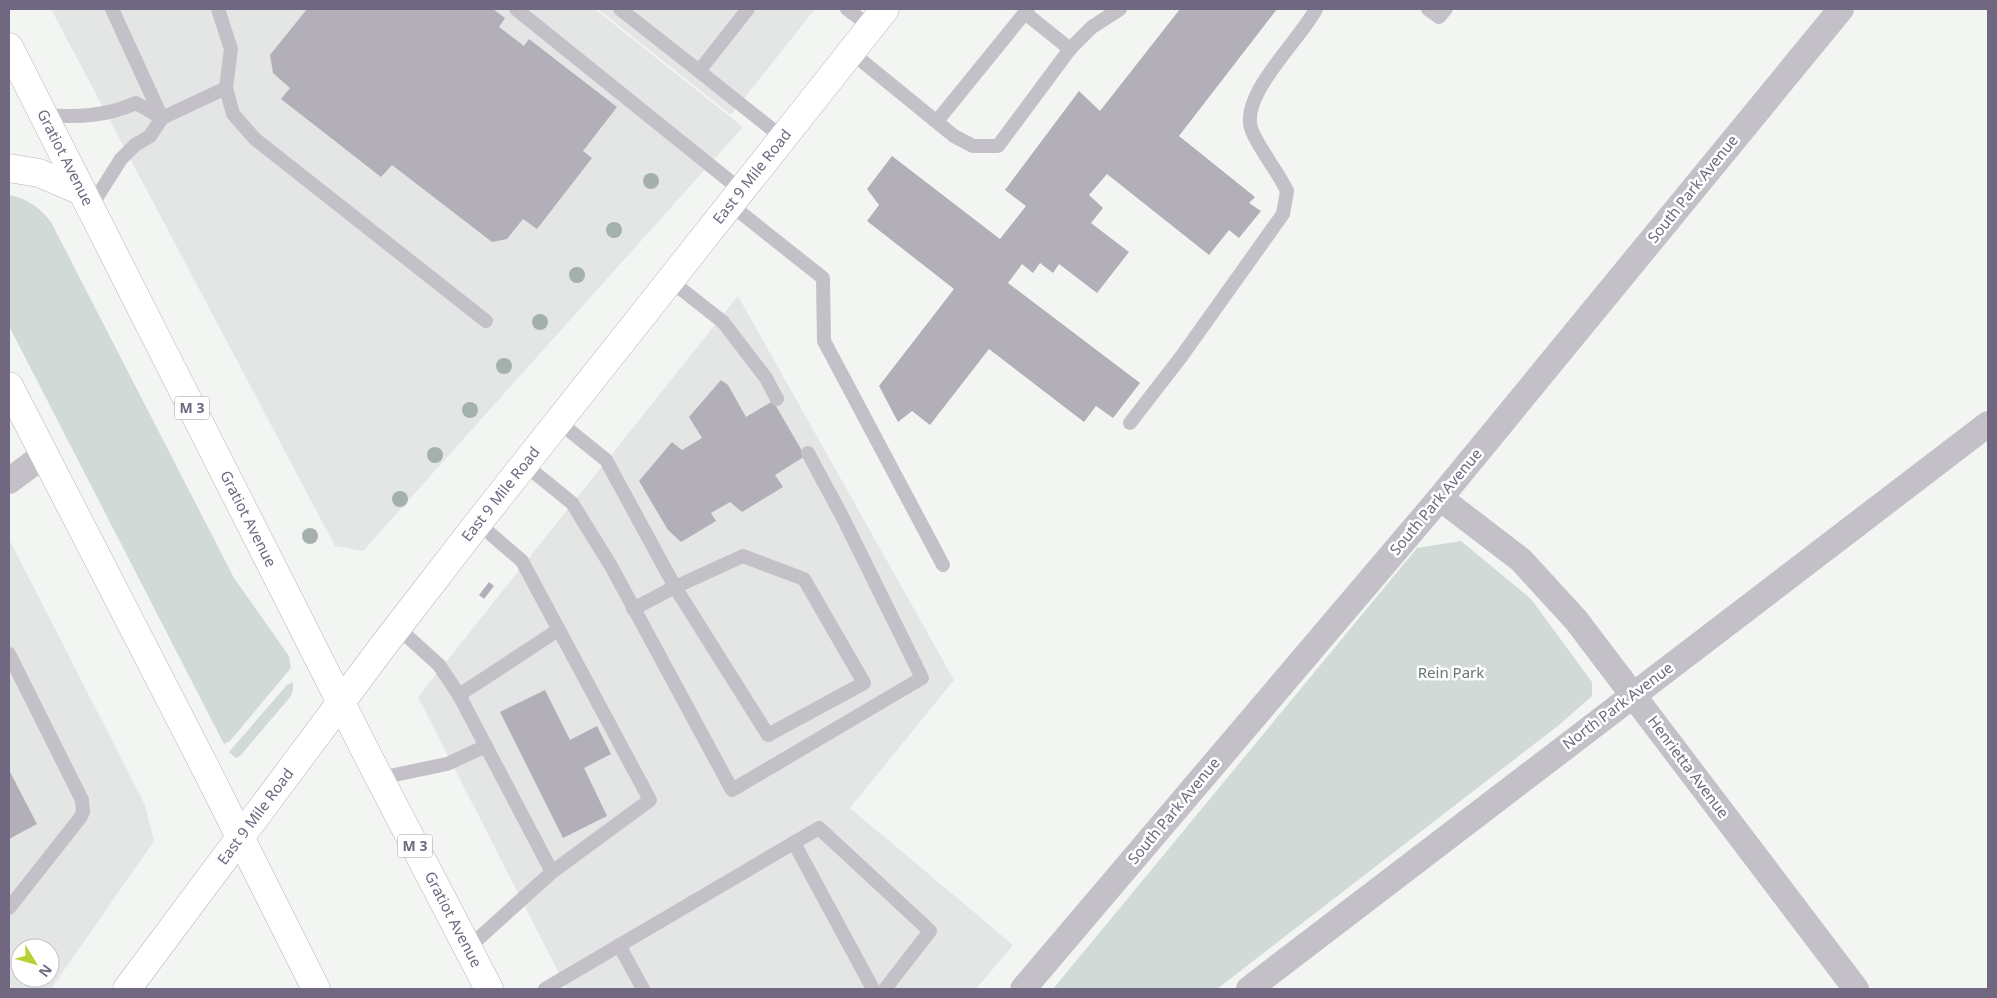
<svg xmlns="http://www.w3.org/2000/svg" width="1997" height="998" font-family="'Noto Sans',sans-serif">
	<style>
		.built { fill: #e4e6e5; fill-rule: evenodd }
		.green { fill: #d1dad6 }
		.building { fill: #b2afb8 }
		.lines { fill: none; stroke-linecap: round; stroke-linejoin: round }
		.secondary-casing { stroke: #b8b5bd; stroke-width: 29 }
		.primary-casing { stroke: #b6b4ba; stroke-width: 29 }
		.service { stroke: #c3c1c7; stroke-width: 14 }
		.minor { stroke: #c3c1c7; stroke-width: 26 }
		.secondary { stroke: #fff; stroke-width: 28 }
		.primary { stroke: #fff; stroke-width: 28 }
		.tree { fill: #a4b0ac }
		.labels { text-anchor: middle; stroke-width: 5; stroke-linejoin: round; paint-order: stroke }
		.shield { fill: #fff; stroke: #9b95a6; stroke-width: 1 }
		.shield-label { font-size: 14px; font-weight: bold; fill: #706780 }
		.street-label { font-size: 15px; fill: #706780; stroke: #fff }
		.park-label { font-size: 15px; fill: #657873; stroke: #fff }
	</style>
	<rect width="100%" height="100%" fill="#f2f5f2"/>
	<!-- built -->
	<g class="built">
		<path d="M51,9H595L743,127L363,551L335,546Z"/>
		<path d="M598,9H815L731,115Z"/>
		<path d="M738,296L954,680L850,808L1013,945L976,989H567L418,697Z"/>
		<path d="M9,539L145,805L154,841L51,989H9ZM20,948H50V978H20Z"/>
	</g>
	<!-- green -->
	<g class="green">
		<path d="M9,195C27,198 40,208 51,222L234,578L289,656L291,668L230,741L224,744L9,326Z"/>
		<path d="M1461,541L1531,599L1592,682V696L1559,725L1217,989H1053L1417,548Z"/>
		<path d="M293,682V690L291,696L240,756L236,758L229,752L287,685Z"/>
	</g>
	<!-- building -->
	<g class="building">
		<path d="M307,9H493L505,18L499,27L524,46L529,39L617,107L583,151L592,158L537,229L523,219L507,239L492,242L392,165L381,177L281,99L290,88L273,73L270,55Z"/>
		<path d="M1180,9H1277L1179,136L1255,197L1249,203L1261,211L1239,238L1229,230L1209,255L1107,174L1089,195L1103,208L1091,223L1129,252L1097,293L1059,264L1053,273L1040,263L1033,273L1022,264L1008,283L1140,383L1113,418L1096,406L1084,422L989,349L930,425L912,411L898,422L879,386L954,289L867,221L879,205L867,189L892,156L1000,239L1026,206L1005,190L1079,91L1100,111Z"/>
		<path d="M721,380L728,385L746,417L773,401L805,456L775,475L783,487L742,512L730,502L711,513L716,521L681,542L668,530L639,481L672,442L682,450L702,438L689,417Z"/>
		<path d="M489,582L494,586L484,599L479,595Z"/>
		<path d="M545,690L570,740L597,726L611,754L584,768L607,816L563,838L500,712Z"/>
		<path d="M9,770L37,824L9,839Z"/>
	</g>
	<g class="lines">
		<!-- secondary casing -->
		<g class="secondary-casing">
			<g id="secondary">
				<path id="s1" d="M127,989L383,646L478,523L885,9"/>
			</g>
		</g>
		<!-- primary casing -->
		<g class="primary-casing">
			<g id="primary">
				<path id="s2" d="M9,47L369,758L489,989"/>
				<path d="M9,168L39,173L81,191"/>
				<path d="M9,386L205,767L316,989"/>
			</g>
		</g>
		<!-- service -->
		<g class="service">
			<path d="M112,9L162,118"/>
			<path d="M218,9L231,49L226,88L233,114L255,139L486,321"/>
			<path d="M516,9L742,191"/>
			<path d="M620,9L699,71"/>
			<path d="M748,9L699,71L783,138"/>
			<path d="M847,9L871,27"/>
			<path d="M1428,9L1439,17L1446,9"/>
			<path d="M1025,13L1070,49"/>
			<path d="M851,52L954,136L973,146H998L1070,49L1092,27L1120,9"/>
			<path d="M44,115C77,117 105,117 136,103L162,118"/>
			<path d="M937,121L1028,9"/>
			<path d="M731,205L823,278L824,341L943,565"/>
			<path d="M90,208L121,159L135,145L150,136L162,118L226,88"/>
			<path d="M671,281L723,322L766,378L777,399"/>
			<path d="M559,422L606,460L675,587L768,735L864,683L804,579L743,556L675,587L633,609"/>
			<path d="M1130,423L1181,357L1283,214L1287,191C1277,170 1261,152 1252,131C1237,97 1301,39 1316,9"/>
			<path d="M524,464L572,503L611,566L732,790L922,678L843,518L808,453"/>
			<path d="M397,627L439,665L459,695"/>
			<path d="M9,654L82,800L83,812L80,818L9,908"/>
			<path d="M380,778L447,764L486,746"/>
			<path d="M794,843L873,989"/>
			<path d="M552,872L459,695L558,630"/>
			<path d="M619,945L643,989"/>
			<path d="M468,948L552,872L650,800L522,561L478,523"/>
			<path d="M545,989L819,828L930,931L885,989"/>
		</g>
		<!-- minor -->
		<g class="minor">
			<path d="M9,481L44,455"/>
			<path d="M1440,498L1521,560L1576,620L1856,989"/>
			<path d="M1023,989L1440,498L1841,9"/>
			<path d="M1249,989L1988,424"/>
		</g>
		<!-- secondary -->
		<use href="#secondary" class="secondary"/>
		<!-- primary -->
		<use href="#primary" class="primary"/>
	</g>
	<!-- trees -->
	<g class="tree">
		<circle cx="651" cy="181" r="8"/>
		<circle cx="614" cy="230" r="8"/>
		<circle cx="577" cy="275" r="8"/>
		<circle cx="540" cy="322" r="8"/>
		<circle cx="504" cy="366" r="8"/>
		<circle cx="470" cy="410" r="8"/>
		<circle cx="435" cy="455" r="8"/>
		<circle cx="400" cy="499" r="8"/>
		<circle cx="310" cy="536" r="8"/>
	</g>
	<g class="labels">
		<!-- shield labels -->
		<g class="shield">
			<rect x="174.5" y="396.5" width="35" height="23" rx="4"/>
			<rect x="397.5" y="834.5" width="35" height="23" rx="4"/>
		</g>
		<g class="shield-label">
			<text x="192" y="413">M 3</text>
			<text x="415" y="851">M 3</text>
		</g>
		<!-- street labels -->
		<g class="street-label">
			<text dy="5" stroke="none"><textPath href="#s2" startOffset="124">Gratiot Avenue</textPath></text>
			<text dy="5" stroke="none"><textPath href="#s1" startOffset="1025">East 9 Mile Road</textPath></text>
			<text transform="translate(1693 189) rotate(-51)" y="5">South Park Avenue</text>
			<text dy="5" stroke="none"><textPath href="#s1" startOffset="620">East 9 Mile Road</textPath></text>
			<text transform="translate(1436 502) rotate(-50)" y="5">South Park Avenue</text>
			<text dy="5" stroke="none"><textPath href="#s2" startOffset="529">Gratiot Avenue</textPath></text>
			<text transform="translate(1618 706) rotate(-37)" y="5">North Park Avenue</text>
			<text transform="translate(1688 767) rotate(53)" y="5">Henrietta Avenue</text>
			<text transform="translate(1174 811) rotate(-50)" y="5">South Park Avenue</text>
			<text dy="5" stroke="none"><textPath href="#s1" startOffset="215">East 9 Mile Road</textPath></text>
			<text dy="5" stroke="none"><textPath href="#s2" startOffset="979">Gratiot Avenue</textPath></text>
		</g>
		<!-- park labels -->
		<g class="park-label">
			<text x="1451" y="678">Rein Park</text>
		</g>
	</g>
	<!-- border -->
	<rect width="1997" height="998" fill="none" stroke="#706780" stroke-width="20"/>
	<!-- north arrow -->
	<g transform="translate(35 963) rotate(127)"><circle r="24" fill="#ffffff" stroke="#c6c2cc"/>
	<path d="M0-4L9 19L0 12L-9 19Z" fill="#b8d235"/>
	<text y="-8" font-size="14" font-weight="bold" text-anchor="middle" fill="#706780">N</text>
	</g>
</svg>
